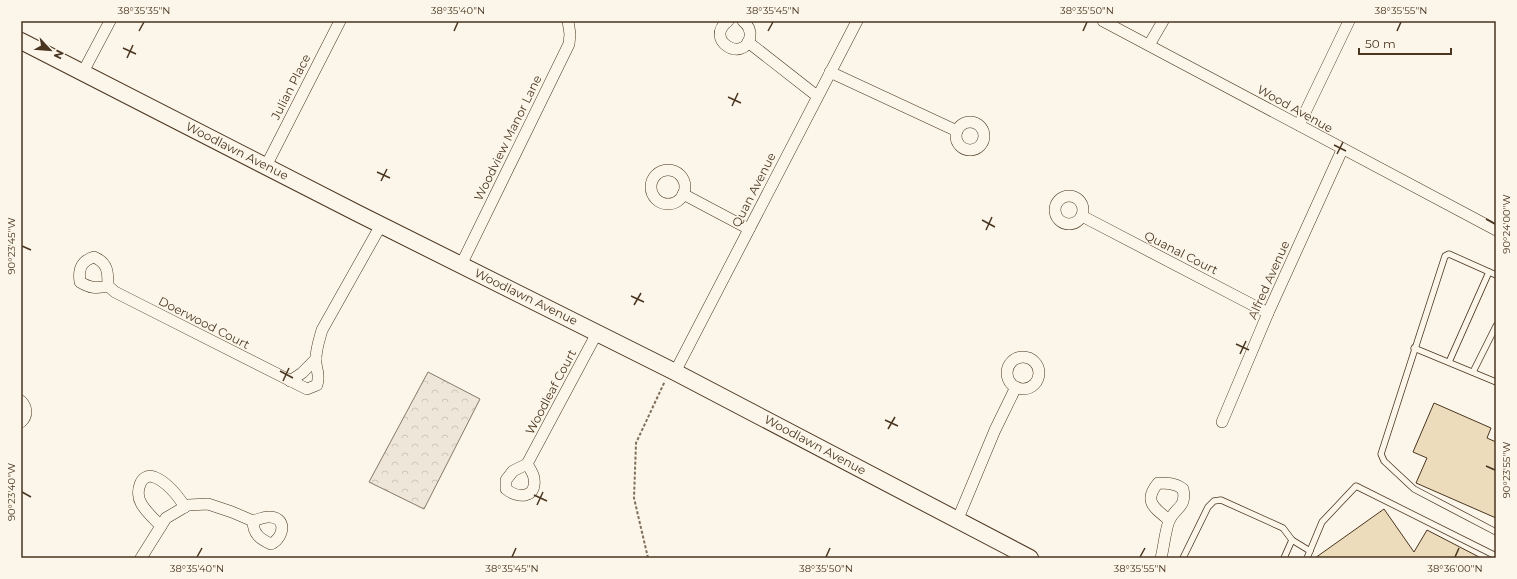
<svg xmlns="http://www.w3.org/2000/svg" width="1517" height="579" font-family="Montserrat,sans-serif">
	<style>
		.forest { fill: url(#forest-crowns); stroke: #887966 }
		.building { fill: #ecdcbc; stroke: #4a3520 }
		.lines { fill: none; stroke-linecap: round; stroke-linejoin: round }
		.lane-casing { stroke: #4a3520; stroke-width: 7 }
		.street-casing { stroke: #4a3520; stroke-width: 12 }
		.secondary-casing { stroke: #4a3520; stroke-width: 18 }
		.path { stroke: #7f6f5c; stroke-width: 2; stroke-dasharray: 3 2; stroke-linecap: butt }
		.lane { stroke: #fbf6e9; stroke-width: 5.5 }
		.street { stroke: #fbf6e9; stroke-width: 11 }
		.secondary { stroke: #fbf6e9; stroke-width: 16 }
		.ticks { fill: none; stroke: #4a3520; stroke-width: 1.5 }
		.labels { text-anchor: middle; stroke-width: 3; stroke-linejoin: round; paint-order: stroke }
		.street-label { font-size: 12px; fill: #4a3520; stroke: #fbf6e9 }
		.neatline { fill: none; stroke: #4a3520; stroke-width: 1.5 }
		.ticks-label { font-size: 10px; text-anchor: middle; fill: #4a3520 }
	</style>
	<defs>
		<pattern id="forest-crowns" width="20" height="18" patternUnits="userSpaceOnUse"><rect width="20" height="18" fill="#ede6d9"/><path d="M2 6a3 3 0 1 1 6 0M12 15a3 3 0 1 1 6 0" fill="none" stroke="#cdc6ba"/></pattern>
	</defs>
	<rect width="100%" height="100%" fill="#fbf6e9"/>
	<!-- forest -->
	<path class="forest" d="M428,372L480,399L424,509L369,482Z"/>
	<!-- building -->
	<g class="building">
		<path d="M1434,403L1491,428L1487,438L1496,442V518L1416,483L1427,458L1413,452Z"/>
		<path d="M1384,509L1414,552L1427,530L1481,558H1315Z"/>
	</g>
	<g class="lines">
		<!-- lane casing -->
		<g class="lane-casing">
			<g id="lane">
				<path d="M1496,275L1449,254L1445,256L1381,454L1384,461L1414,489L1496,532"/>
				<path d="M1414,348L1496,382"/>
				<path d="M1449,362L1489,272"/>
				<path d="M1473,372L1496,326"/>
				<path d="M1183,558L1208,507L1214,501L1221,500L1283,528L1292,540L1310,551"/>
				<path d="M1284,558L1292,540"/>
				<path d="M1307,558L1322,522L1356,486L1496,556"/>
			</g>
		</g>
		<!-- street casing -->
		<g class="street-casing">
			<g id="street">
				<path d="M728,21C703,40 744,64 750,37C751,30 748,25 743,21"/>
				<path d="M1103,21C1234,90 1364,161 1496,230"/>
				<path d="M748,42L817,96"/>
				<path d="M1149,45L1163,21"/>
				<path d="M83,72L110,21"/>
				<path d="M830,72L957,131"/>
				<circle cx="970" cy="136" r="14"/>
				<path d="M1299,125L1349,21"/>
				<path d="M266,166L340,21"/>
				<circle cx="668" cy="187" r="17"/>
				<path d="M683,194L749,229"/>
				<circle cx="1069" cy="210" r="14"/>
				<path d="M1082,216L1268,313"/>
				<path d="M461,265L569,44L570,34L568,21"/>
				<path d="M108,286C96,289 90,288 80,282C78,269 81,261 94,257C108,263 108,272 108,286L115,292L307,389L317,385C320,374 317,373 316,363C315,351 319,341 322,330L381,225"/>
				<circle cx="1023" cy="373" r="16"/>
				<path d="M675,372L857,21"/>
				<path d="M290,381L302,373L316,359"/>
				<path d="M21,401C27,407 28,416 21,422"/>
				<path d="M1222,422L1268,313L1342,150"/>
				<path d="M527,464L513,471L506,480V489C518,499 537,498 534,479C534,474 530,469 527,464L597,333"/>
				<path d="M957,521L995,430L1016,387"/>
				<path d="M161,526C154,519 145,511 141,503C135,493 140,472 154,477C167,482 178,496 185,507"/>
				<path d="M141,558L166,518L188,505L208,504L232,512L253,521C257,520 263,517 268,517C287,516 285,537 271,544C260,539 253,534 253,521"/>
				<path d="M1161,558C1164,546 1165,532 1169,521C1175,507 1187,508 1183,489C1175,483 1167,483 1158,483C1143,501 1154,508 1169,520"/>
			</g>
		</g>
		<!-- secondary casing -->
		<g class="secondary-casing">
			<path id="secondary" d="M21,41L357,213L675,372L1030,558"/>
		</g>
		<!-- path -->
		<path class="path" d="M648,558L634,498L636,443L665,381"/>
		<!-- lane -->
		<use href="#lane" class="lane"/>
		<!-- street -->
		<use href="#street" class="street"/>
		<!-- secondary -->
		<use href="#secondary" class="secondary"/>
	</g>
	<!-- ticks -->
	<path class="ticks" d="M139,31L144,22M454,31L458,22M768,31L773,22M1083,31L1087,22M1397,31L1401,22M123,48L136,54M127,58L133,45M728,97L741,103M732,106L738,93M1334,145L1346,151M1337,154L1343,142M377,172L390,178M381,181L387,169M1486,219L1495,224M982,220L995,227M986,230L992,217M22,246L31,250M631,296L644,302M634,305L641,293M1236,344L1249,350M1240,354L1246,341M280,371L293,378M283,381L289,368M885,420L898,426M888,429L895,417M1486,466L1495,470M22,492L31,497M534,495L547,501M537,505L543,492M197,557L202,548M512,557L516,548M826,557L830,548M1140,557L1145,548M1455,557L1459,548"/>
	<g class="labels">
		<!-- street labels -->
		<g class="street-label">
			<text transform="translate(291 87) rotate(-63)" y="4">Julian Place</text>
			<text transform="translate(1295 109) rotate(29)" y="4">Wood Avenue</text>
			<text transform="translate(508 138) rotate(-64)" y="4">Woodview Manor Lane</text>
			<text transform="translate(237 151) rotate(27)" y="4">Woodlawn Avenue</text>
			<text transform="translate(754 190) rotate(-63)" y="4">Quan Avenue</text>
			<text transform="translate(1181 253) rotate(27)" y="4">Quanal Court</text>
			<text transform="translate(1269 280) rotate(-66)" y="4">Alfred Avenue</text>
			<text transform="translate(526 297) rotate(26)" y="4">Woodlawn Avenue</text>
			<text transform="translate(204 323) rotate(27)" y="4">Doerwood Court</text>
			<text transform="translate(551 392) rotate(-62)" y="4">Woodleaf Court</text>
			<text transform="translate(815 445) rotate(28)" y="4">Woodlawn Avenue</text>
		</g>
	</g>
	<!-- border -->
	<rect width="1517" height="579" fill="none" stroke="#fbf6e9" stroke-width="44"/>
	<!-- north arrow -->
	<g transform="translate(50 50) rotate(116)" stroke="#fbf6e9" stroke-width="3" paint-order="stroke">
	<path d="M0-3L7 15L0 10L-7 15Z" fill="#4a3520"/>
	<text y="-6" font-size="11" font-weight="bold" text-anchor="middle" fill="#4a3520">N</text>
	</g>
	<!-- scale -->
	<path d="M1359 48v6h92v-6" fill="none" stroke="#4a3520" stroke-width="2"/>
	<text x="1365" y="48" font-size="12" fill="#4a3520" stroke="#fbf6e9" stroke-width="3" paint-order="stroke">50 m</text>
	<rect x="22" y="22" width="1473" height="535" class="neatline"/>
	<g class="ticks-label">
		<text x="144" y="14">38°35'35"N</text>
		<text x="458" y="14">38°35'40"N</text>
		<text x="773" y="14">38°35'45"N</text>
		<text x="1087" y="14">38°35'50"N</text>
		<text x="1401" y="14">38°35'55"N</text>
		<text transform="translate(1506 224) rotate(-90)" y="4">90°24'00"W</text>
		<text transform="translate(11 246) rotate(-90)" y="4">90°23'45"W</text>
		<text transform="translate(1506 470) rotate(-90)" y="4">90°23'55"W</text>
		<text transform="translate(11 492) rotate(-90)" y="4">90°23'40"W</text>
		<text x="197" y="572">38°35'40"N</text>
		<text x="512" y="572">38°35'45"N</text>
		<text x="826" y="572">38°35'50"N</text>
		<text x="1140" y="572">38°35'55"N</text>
		<text x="1455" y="572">38°36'00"N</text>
	</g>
</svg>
